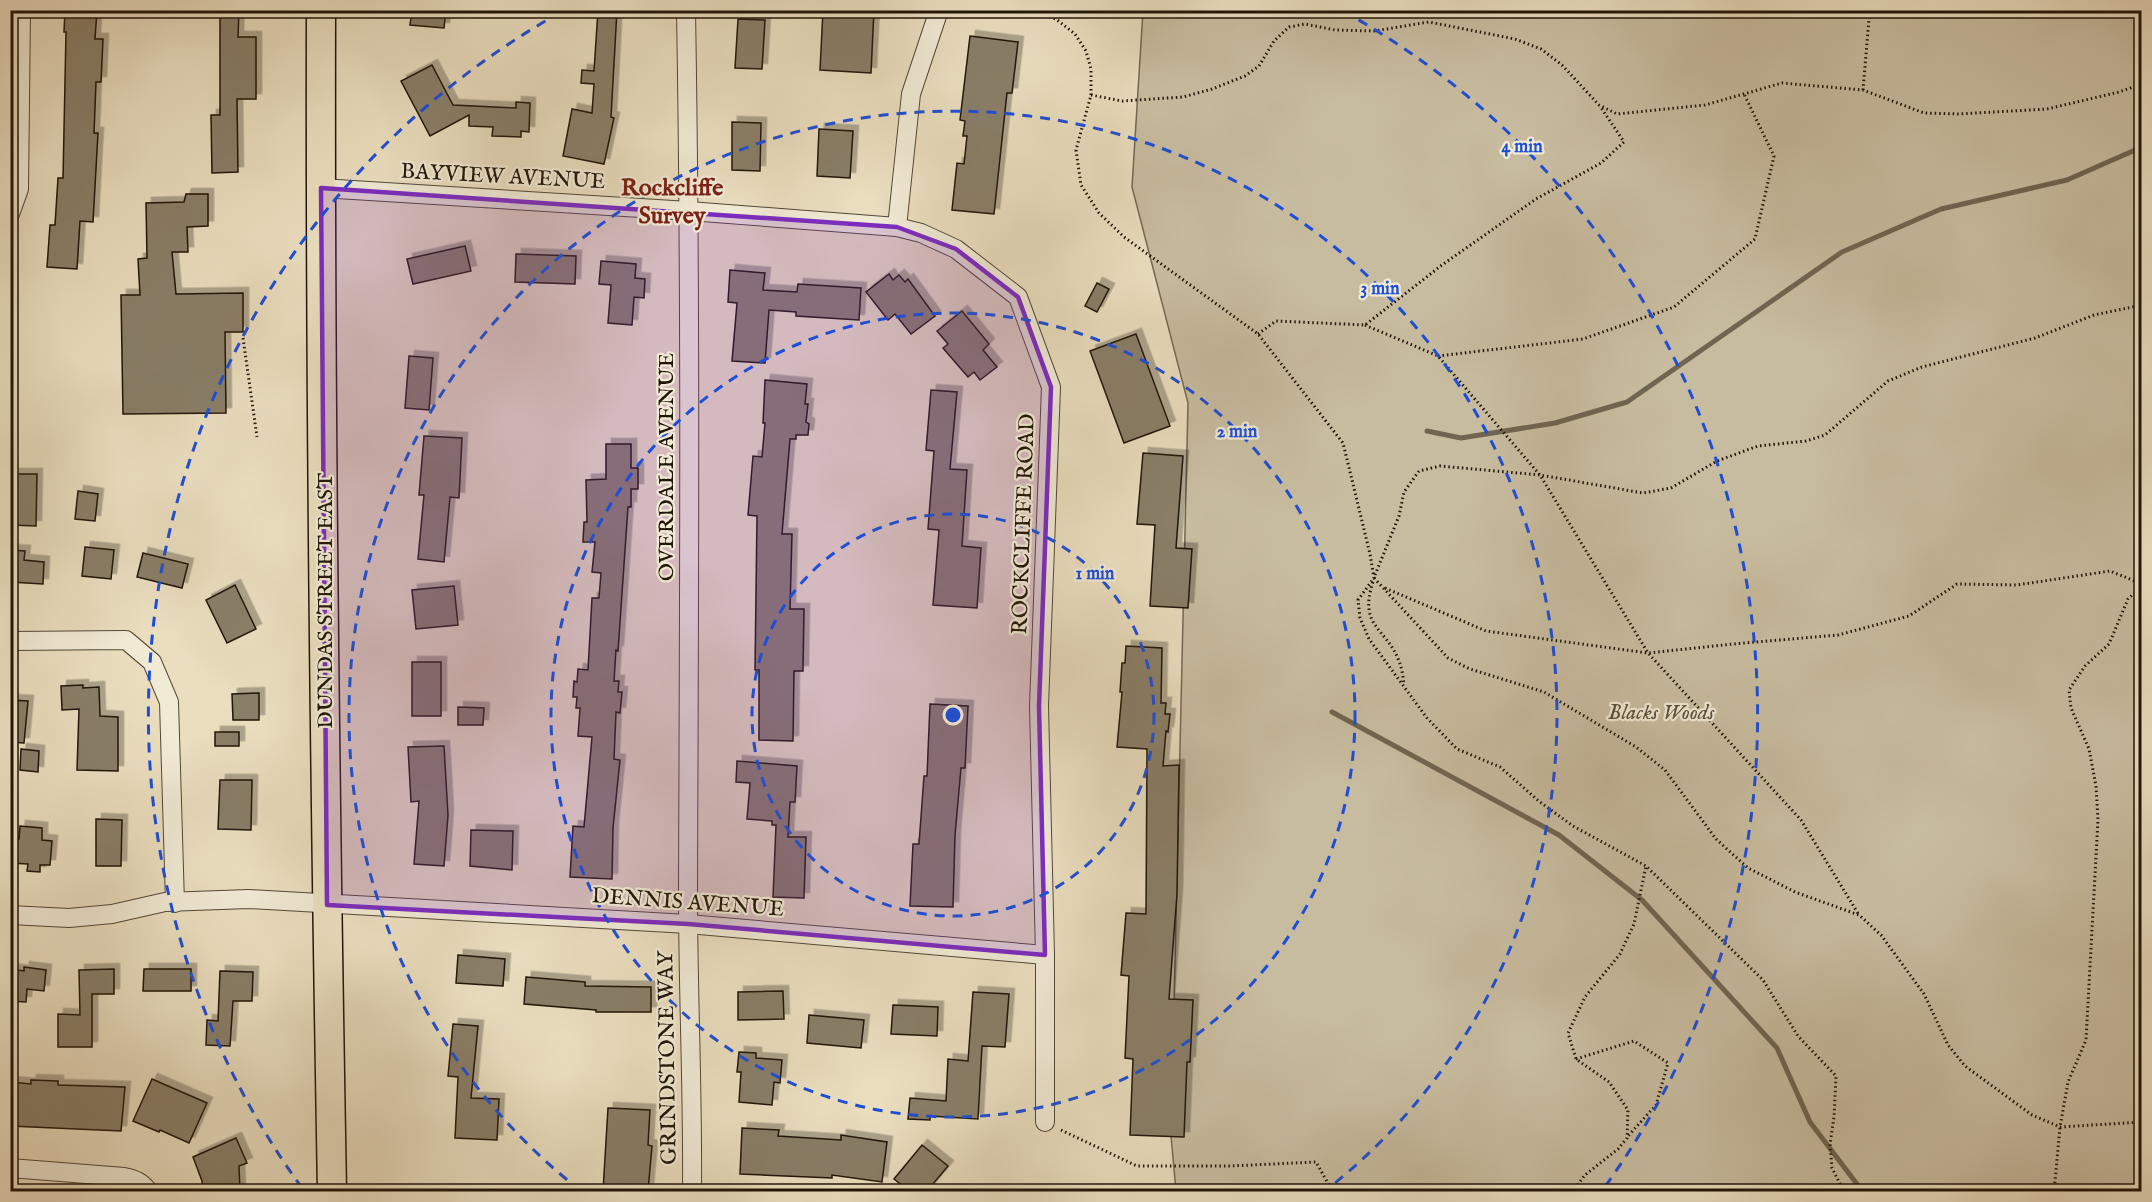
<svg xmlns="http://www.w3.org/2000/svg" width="2152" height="1202" font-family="'IM FELL English',serif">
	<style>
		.green { fill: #c8bca0; stroke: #746854; stroke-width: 1.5 }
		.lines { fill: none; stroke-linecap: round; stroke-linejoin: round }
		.stream { stroke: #706551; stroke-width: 5 }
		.building { fill: #897e67; stroke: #201508; stroke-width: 1.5; filter: url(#shadow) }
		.street-casing { stroke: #524736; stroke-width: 20 }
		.primary-casing { stroke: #201508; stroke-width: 31 }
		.path { stroke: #201508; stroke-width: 3; stroke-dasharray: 1.5 3; stroke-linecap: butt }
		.street { stroke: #f1ead5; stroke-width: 18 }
		.primary { stroke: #eadebf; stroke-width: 28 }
		.marked { fill: #7b2cbf; fill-opacity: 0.2; stroke: #7b2cbf; stroke-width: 4.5; stroke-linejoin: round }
		.ring { fill: none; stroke: #1d4ed8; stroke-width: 3; stroke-dasharray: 10 8 }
		.labels { text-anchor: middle; stroke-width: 4.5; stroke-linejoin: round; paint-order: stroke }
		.street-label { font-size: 22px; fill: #201508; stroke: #f1ead5 }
		.park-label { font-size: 22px; font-style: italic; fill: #5b4f3d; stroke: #f1ead5 }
		.neighbourhood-label { font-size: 24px; font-weight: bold; fill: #7a1f14; stroke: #f1ead5 }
		.centre { fill: #1d4ed8; stroke: #f1ead5; stroke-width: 3 }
		.ring-label { font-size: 18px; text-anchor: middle; font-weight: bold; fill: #1d4ed8; stroke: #f1ead5; stroke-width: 4.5; stroke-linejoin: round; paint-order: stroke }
	</style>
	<defs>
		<filter id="shadow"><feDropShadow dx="5.5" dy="-5.5" stdDeviation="0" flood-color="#0004"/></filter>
	</defs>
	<rect width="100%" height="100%" fill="#eadebf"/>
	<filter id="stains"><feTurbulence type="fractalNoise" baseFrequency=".00333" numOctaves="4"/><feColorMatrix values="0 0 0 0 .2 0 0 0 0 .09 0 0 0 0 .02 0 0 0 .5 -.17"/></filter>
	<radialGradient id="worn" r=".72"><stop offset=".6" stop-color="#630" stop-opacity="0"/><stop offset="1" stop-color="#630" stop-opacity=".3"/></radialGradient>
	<!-- green -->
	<path class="green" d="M1143,11H2141V1191H1176L1171,1136L1188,403L1132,187Z"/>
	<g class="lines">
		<!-- stream -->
		<g class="stream">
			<path d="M1427,431L1461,438L1555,423L1627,402L1842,252L1941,209L2067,180L2142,147"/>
			<path d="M1332,712L1559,835L1642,900L1777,1048L1810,1122L1863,1192"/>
		</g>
	</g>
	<!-- building -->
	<g class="building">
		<path d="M65,10H97L95,39H103L101,82H96L94,133H98L93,222L80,221L77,269L47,267L50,225H55L58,178H63L66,32H64Z"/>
		<path d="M220,10H239L238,37H256V99H237L238,172L212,173L211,115H220Z"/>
		<path d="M412,10H446L444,28L410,25Z"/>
		<path d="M598,10H617L611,117L614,118L604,164L563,156L572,109L592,113L594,84L581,83L582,70L594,71Z"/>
		<path d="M823,10H874L871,73L820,70Z"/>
		<path d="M738,19L765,20L762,69L735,68Z"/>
		<path d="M970,36L1018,42L1012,93H1007L994,214L952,210L957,163L964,164L967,136H963L965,121L960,120Z"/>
		<path d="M432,65L453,105L516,108V102L530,103L529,132L521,131V137L492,136L493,127L469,126V115L430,136L401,81Z"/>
		<path d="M732,122L761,123L760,171L732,170Z"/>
		<path d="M819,129L853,131L850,178L817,176Z"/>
		<path d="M186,194H208V226L187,227L188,252H172L176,294L243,293V332H225L226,413L123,414L121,295H140L138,259L147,258L146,203L184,202Z"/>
		<path d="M465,246L471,271L413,284L407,259Z"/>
		<path d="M516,254L576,256L575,284L515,282Z"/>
		<path d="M601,261L636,264L635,278L645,279L644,298L634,297L632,325L608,323L611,285L599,284Z"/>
		<path d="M730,270L765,273L763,290L797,292L798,284L861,288L859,320L796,316V312L769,310L765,363L732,361L737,303L728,302Z"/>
		<path d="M889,274L893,280L899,275L905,282L908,279L935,316L911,334L895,314L888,320L866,292Z"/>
		<path d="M1097,283L1109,289L1097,312L1085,306Z"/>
		<path d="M962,311L989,344L983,350L997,367L980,380L974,372L968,377L943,348L948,344L937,331Z"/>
		<path d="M1136,334L1170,426L1124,443L1090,351Z"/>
		<path d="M409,356L433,358L429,410L405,408Z"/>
		<path d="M765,380L807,384L805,404H808L806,422L809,424L808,435H796V439H790L782,534H792L790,609H804L803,671H794L793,741L759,740V670H755L757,516L748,515L753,456L762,457L765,423H763Z"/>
		<path d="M931,390L957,392L950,469L967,470L962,546L981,548L977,608L933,605L939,530L928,529L934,451L926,450Z"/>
		<path d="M424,436L462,438L459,498L450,497L444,562L418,559L424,495H419Z"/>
		<path d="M606,444H631V468H638V489H631V507H628L618,651L616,650L614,681H619L618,692H622L620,713L616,712L614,759L620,760L613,828L612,879L570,877L573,826L584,827L592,737L578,736L580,708H576L577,697H573L574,681L577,682L578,669L588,670L592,598H599L601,573L592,572L595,542H583L584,522H587L586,480L606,479Z"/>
		<path d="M1143,453L1183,456L1176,548L1192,549L1188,608L1150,606L1155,525L1137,524Z"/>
		<path d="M10,474H37L36,526L10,525Z"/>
		<path d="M78,491L98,494L95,521L75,519Z"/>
		<path d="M85,547L114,550L111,579L82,576Z"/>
		<path d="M10,550L25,551L24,560L44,562L43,584L10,582Z"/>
		<path d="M143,553L188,564L182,588L137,577Z"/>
		<path d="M235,585L256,629L227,643L206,600Z"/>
		<path d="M454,586L458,625L416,629L412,590Z"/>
		<path d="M1126,646L1162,648L1161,703H1166L1165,714H1170L1168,732L1166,731L1163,766L1179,765L1177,894L1169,999L1193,1000L1190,1062H1187L1184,1137L1130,1135L1133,1059L1125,1058L1129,976L1121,975L1126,913L1146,914L1147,749L1117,747L1122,692H1120L1122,663H1125Z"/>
		<rect x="412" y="662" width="29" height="54"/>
		<path d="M83,685V688L99,687L100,716L118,717V771L77,770L79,709L62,710L61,686Z"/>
		<path d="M259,693V720H233L232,694Z"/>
		<path d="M10,700L28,701L24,743L10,742Z"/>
		<path d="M930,704L968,706L965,768H961L955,835L953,907L910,906L913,844H919L924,776H927Z"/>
		<path d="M458,707L484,708L483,725H458Z"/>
		<rect x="215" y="732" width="24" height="14"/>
		<path d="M444,746L448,815L444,866L414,864L419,801L411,802L408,747Z"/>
		<path d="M21,749L39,751L38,772L20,770Z"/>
		<path d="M737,761L797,766L795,802H790L788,837H806L804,898L773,897L776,825H772V821L747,819L750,783L736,782Z"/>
		<path d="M220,780H252L251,830L218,829Z"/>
		<path d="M96,819L122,820L121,866H96Z"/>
		<path d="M20,826L42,828V840L52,841L50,865H40V872L27,871L28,864L10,863V838L19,839Z"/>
		<path d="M471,830L513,831L512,870L470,866Z"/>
		<path d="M458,955L505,959L503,986L456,983Z"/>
		<path d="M24,967L46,970L44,991L27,989L26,1002L10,1001V969L24,971Z"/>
		<path d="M114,969V994H92V1047H58V1014L80,1015L79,970Z"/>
		<path d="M144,969H191V991H143Z"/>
		<path d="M220,971L253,972L252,1001H233L230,1046L206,1045L207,1020L218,1021Z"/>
		<path d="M526,977L585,982V986L651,987V1012H596V1010L524,1004Z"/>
		<path d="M783,991L784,1019L738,1020V992Z"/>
		<path d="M973,992L1009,994L1005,1047L982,1046L978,1119L930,1116V1120L908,1119L910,1098L946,1101L948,1059L968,1061Z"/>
		<path d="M893,1005L938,1007L937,1036L891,1034Z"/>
		<path d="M809,1015L864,1020L861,1048L807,1043Z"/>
		<path d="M453,1024L478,1026L471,1098L499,1099L497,1140L455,1138L458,1077L448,1076Z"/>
		<path d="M739,1052L756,1053V1058L782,1060L780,1083L774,1082L772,1105L739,1102L741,1072H737Z"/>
		<path d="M152,1079L207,1103L189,1143L160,1130L159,1132L133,1121Z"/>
		<path d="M31,1080L58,1081V1085L125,1087L121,1131L10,1126V1082L31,1084Z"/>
		<path d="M608,1108L650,1110L648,1145L652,1146L648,1191H603Z"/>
		<path d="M742,1128L779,1130L778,1136L841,1140V1135L887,1142L882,1182L832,1175V1178L740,1174Z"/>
		<path d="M236,1138L247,1163L239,1166L240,1191H203L202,1181L193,1157Z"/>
		<path d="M922,1145L948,1166L927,1191H909L894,1179Z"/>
	</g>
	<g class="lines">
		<!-- street casing -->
		<g class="street-casing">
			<g id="street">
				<path d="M686,10C691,305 689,600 688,895C688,994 693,1093 692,1192"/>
				<path d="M321,188L689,211L897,227L921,233L956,249L1018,297L1051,387L1039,706L1045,955V1122"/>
				<path d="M10,214L19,189L21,10"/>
				<path d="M897,227L911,94L939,10"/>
				<path d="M10,641L126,640L152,662L169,702L175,903"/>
				<path d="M10,915L69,918L112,914L165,902L249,899L688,924L1045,955"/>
				<path d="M10,1168L124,1177C135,1179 142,1182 149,1192"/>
			</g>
		</g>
		<!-- primary casing -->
		<g class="primary-casing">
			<path id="primary" d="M321,10C320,404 325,798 332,1192"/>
		</g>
		<!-- path -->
		<g class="path">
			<path d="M1028,10L1056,19L1075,34L1086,51L1091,69V95L1076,150L1081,185L1099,213L1124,237L1258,334L1343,443L1370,554L1374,578L1358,600L1360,618L1369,639L1427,718L1457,749L1500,767L1540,802L1573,826L1646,866L1763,980L1798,1036L1836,1076L1834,1117L1830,1144L1832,1168L1844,1192"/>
			<path d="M1863,90L1869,19L1875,10"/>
			<path d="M1091,95L1122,101L1183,97L1212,89L1245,76L1259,66L1274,41L1289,27L1305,24L1335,30L1374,31L1429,22L1515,39L1541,49L1562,65L1599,105L1617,114L1705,105L1782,83L1863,90L1924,113L1959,114L2047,109L2119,92L2142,84"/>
			<path d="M1365,325L1438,356L1540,475L1648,653L1733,644L1838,635L1909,616L1957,584L2017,585L2110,571L2142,584"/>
			<path d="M1258,334L1276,321L1365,325L1442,265L1536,199L1601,163L1624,142L1600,106"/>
			<path d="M243,338L257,437"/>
			<path d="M1438,356L1583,339L1674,307L1755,239L1774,156L1744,94"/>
			<path d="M1375,575L1399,516L1404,492L1419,471L1440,466L1540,475L1643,493L1671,488L1717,461L1758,446L1806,441L1825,435L1888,381L1922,367L2035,338L2094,315L2142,305"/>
			<path d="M1374,578L1448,658L1470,669L1544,692L1636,747L1665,770L1716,839L1748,868L1795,892L1859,915L1881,935L1924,994L1948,1045L1965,1066L2032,1115L2060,1127L2142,1122"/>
			<path d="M1373,582C1358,627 1386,627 1399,661C1402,668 1403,677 1404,684"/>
			<path d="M1385,588L1486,631L1648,653L1801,820L1859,915"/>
			<path d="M1576,1059L1634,1041L1668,1063L1656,1105L1628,1136"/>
			<path d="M1061,1130L1137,1166H1229L1316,1162L1333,1192"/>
			<path d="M1572,1192L1585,1175L1618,1149L1627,1138L1628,1110L1609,1082L1576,1059L1568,1033L1585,997L1620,954L1634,924L1646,866"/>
			<path d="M2054,1192L2060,1127L2068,1082L2086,1040L2098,820L2096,786L2089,749L2071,708L2069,690L2085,666L2109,644L2128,599L2142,586"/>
		</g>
		<!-- street -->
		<use href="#street" class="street"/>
		<!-- primary -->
		<use href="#primary" class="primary"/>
	</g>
	<!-- marked area -->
	<path class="marked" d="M321,188L897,227L956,249L1018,297L1051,387L1039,706L1045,955L688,924L327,905Z"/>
	<!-- distance rings -->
	<g class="ring">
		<circle cx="953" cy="715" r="201"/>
		<circle cx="953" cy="715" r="402"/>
		<path d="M581 1191A604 604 0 1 1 1325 1191"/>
		<path d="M302 1188A805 805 0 0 1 563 11M1343 11A805 805 0 0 1 1604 1188"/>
	</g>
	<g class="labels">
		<!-- street labels -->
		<g class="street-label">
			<text transform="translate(503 175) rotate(3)" y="8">BAYVIEW AVENUE</text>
			<text transform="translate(665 467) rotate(-90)" y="8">OVERDALE AVENUE</text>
			<text transform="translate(1022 524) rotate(-88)" y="8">ROCKCLIFFE ROAD</text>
			<text transform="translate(324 601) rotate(-90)" y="8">DUNDAS STREET EAST</text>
			<text transform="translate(688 901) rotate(4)" y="8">DENNIS AVENUE</text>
			<text transform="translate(666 1058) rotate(-91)" y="8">GRINDSTONE WAY</text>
		</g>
		<!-- park labels -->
		<g class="park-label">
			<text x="1661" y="719">Blacks Woods</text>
		</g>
		<!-- neighbourhood labels -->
		<g class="neighbourhood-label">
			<text x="672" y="195">Rockcliffe<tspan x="672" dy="28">Survey</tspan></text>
		</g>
	</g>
	<circle cx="953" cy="715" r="9" class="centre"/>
	<g class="ring-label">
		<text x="1522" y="152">4 min</text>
		<text x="1380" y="294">3 min</text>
		<text x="1237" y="437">2 min</text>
		<text x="1095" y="579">1 min</text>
	</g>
	<!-- margin -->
	<rect width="2152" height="1202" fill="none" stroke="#eadebf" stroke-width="36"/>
	<rect x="12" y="12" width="2128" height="1178" fill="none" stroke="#201508" stroke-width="3"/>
	<rect x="18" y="18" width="2116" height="1166" fill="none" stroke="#201508" stroke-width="1.5"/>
	<rect width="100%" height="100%" filter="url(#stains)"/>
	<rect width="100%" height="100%" fill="url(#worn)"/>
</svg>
